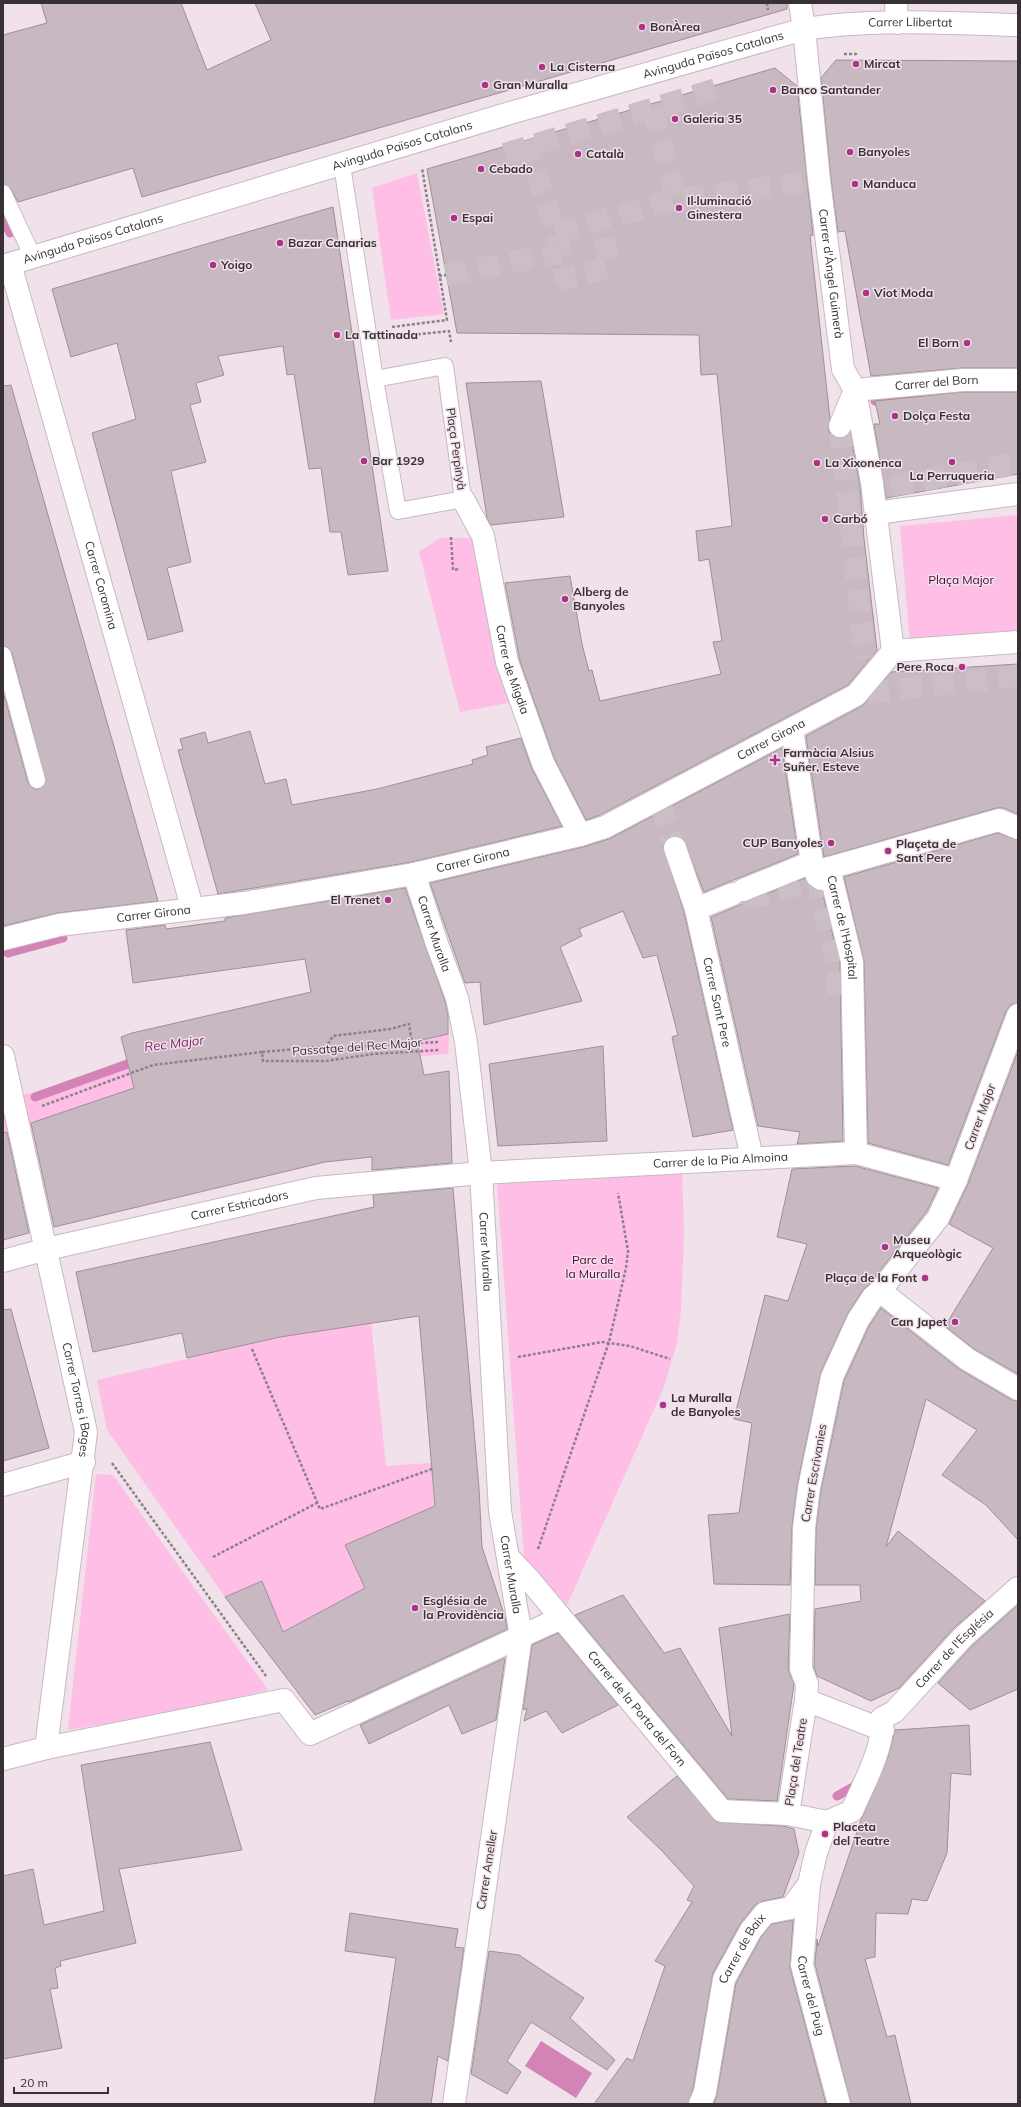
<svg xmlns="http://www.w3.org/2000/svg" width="1021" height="2107" font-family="Mulish,sans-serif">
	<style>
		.green { fill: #febee5 }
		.water { fill: #d383b6 }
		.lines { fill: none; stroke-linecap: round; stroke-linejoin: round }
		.stream { stroke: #d383b6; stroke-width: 9 }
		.building { fill: #c7b8c1; stroke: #9e9098 }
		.street-tunnel { stroke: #cbbec6; stroke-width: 22; stroke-dasharray: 22 11; stroke-linecap: butt }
		.lane-casing { stroke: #c7b9c1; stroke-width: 18 }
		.street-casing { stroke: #c7b9c1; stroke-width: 24 }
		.secondary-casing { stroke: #c7b9c1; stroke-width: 24 }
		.path { stroke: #8b8187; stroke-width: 2.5; stroke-dasharray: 3 2; stroke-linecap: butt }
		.lane { stroke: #fff; stroke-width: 16 }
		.street { stroke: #fff; stroke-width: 22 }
		.secondary { stroke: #fff; stroke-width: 22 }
		.poi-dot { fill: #ab3388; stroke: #f0e1ea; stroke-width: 1.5 }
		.labels { text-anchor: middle; stroke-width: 3; stroke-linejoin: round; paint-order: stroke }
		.street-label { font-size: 12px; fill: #373135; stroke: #f0e1ea }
		.poi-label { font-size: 12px; font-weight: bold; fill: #373135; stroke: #f0e1ea; text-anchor: start }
		.park-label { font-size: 12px; fill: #4c033a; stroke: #f0e1ea }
		.water-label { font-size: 13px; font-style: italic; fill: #842669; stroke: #f0e1ea }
	</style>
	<rect width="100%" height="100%" fill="#f0e1ea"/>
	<!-- green -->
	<g class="green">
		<path d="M417,173L444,314L391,320L372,188Z"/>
		<path d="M1018,515V633L910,643L900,526Z"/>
		<path d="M440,538H475L514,702L460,712L419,552Z"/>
		<path d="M443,1010L449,1034L448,1054L331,1065L38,1121L3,1162V1096L35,1093L127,1059Z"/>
		<path d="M682,1171L684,1236L681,1310L677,1342L664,1387L567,1605L524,1557L497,1183Z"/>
		<path d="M371,1322L386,1466L431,1463L435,1506L345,1545L365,1588L283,1632L262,1581L225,1597L107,1430L97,1380L280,1337Z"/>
		<path d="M96,1474L113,1475L268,1690L184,1710L68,1730Z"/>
	</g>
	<!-- water -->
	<path class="water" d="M541,2041L592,2073L576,2098L525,2066Z"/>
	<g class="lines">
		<!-- stream -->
		<g class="stream">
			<path d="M3,219L10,233"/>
			<path d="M875,401L915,395"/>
			<path d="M8,953L63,938"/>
			<path d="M35,1097L139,1060"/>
			<path d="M837,1796L855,1786L858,1780"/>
		</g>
	</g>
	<!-- building -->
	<g class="building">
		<path d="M41,3H181L207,70L271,40L255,3H787V9L142,197L133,168L18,202L11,189L3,184V35L47,23Z"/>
		<path d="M836,60L1018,61V368H962L871,376L845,231L838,232L831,179L821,78Z"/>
		<path d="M775,68L797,86L813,235L810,236L830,419L828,428L830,434L836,438H842L850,433L860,485L864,539L877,650L848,685L600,815L586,820L554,758L520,661L505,583L570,576L582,644L589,671L592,670L600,701L721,674L713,642L722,641L709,559L699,561L696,531L732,526L717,374L701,375L699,335L457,333L427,169Z"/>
		<path d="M333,207L388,571L348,575L341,532H330L321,468L309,469L294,374L287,375L283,346L218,356L224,375L196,383L201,402L190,405L206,462L171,471L191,562L167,568L183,631L148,640L92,433L136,419L117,343L71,357L52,289Z"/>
		<path d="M541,381L564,517L491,525L487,518L466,383Z"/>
		<path d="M11,385L158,901L57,913L3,926V691L28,783L34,789H39L46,782L12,653L9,648L3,646V386Z"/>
		<path d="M964,392H1018V474L886,498L874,424H880L875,401Z"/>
		<path d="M1018,664V814L1004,808H996L824,857L806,736L862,706L891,672Z"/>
		<path d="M250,731L265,784L286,779L292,805L377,789L473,764L472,760L488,755L486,747L521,738L532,769L562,826L412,862L218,894L178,750L183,749L180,739L205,732L208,743Z"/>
		<path d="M782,748L798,854L704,892L683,839L678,836H671L666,840L663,846L684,912L733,1130L693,1137L672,1037L678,1035L657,955L643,958L623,911L579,929L582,936L560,947L582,1001L484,1025L480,982L465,983L430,883L583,847L609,839Z"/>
		<path d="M998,833L1018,840V1003L1010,1005L1006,1011L948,1165L868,1143L864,962L844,877Z"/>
		<path d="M805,878L813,889L822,891L840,964L843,1141L797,1144L800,1132L758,1126L711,917Z"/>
		<path d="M405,888L445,1001L448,1015V1034L417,1041L424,1075L449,1071L452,1163L372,1170V1157L325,1162L54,1227L31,1123L134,1088L121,1037L132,1033L311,992L305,959L133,983L126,930L165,925L166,929L225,921V918Z"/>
		<path d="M603,1046L607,1141L498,1146L489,1064Z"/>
		<path d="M1018,1051V1374L974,1349L945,1326L993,1248L949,1224L968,1184Z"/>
		<path d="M7,1132L29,1233L3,1240V1133Z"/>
		<path d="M855,1166L938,1188L927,1211L871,1282L863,1290L848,1313L821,1372L797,1486L792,1528L790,1585L714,1584L708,1515L739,1513L752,1423L734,1419L765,1295L788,1301L807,1244L777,1237L792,1169Z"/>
		<path d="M453,1188L479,1488L482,1547L505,1617L507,1629L349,1702L348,1701L315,1715L225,1597L262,1581L283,1632L365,1588L345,1545L435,1506L419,1316L280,1337L187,1358L182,1333L93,1352L76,1272L374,1207L373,1195Z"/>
		<path d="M881,1308L959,1369L1012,1400L1018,1401V1540L986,1505L942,1475L977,1430L926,1399L886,1547L898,1531L985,1601L954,1628L899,1688L871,1701L817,1676L814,1667L815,1609L861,1601L860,1585H815L816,1529L821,1490L844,1381L869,1326Z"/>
		<path d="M11,1309L49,1448L3,1461V1310Z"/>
		<path d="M623,1595L664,1653L680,1648L732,1736L719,1628L790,1614L788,1669L794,1684L777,1801L728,1799L575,1615Z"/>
		<path d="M1018,1605V1689L970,1710L938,1683L972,1646Z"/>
		<path d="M558,1633L618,1705L562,1733L546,1711L524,1721L527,1708L523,1710L532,1645Z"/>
		<path d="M505,1658L496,1720L462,1734L449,1705L369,1744L360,1725Z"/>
		<path d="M969,1725L971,1775L951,1773L947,1853L927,1901L912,1899L908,1914L876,1913L875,1957L865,1959L887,2037L895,2035L911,2104H851L815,1964L817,1939L818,1946L861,1820L888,1757L895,1730Z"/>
		<path d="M210,1742L242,1850L119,1869L136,1943L60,1961L61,1966L55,1968L58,1988L50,1989L62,2048L3,2059V1876L33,1869L44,1925L104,1911L81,1765Z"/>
		<path d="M677,1776L717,1822L783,1826L794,1829L799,1853L783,1897L763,1901L755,1905L740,1924L713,1973L693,2089L688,2104H594L627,2058L633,2061L665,1966L655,1961L692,1902L687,1900L694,1886L662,1851L627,1817Z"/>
		<path d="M350,1913L458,1929L455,1947L464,1948L448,2061L438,2056L431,2104H374L396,1958L345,1951Z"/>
		<path d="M793,1920L790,1968L826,2104H714L717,2094L736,1983L761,1937L772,1924Z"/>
		<path d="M489,1951L519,1955L584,1998L570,2018L615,2060L607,2070L531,2022L507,2061L521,2072L507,2094L471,2074Z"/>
	</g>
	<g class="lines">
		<!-- street-tunnel -->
		<g class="street-tunnel">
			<path d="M652,109L677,199"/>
			<path d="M527,140L556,233L566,279L611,266L600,221"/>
			<path d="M505,154L723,87V84"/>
			<path d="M556,233L677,199L803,183"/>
			<path d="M446,275L560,253"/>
			<path d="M840,426L865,658"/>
			<path d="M891,486L1018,463"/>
			<path d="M867,693L1018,676"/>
			<path d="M660,803L675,848"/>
			<path d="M817,876L838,969V998L842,997"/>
			<path d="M748,894L751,898L821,879"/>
		</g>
		<!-- lane casing -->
		<g class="lane-casing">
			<g id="lane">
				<path d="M342,165L375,379L398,511L463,499L445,366L375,379"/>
				<path d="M3,193L33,257"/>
				<path d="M3,655L37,780"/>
			</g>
		</g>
		<!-- street casing -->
		<g class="street-casing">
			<g id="street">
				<path d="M896,3L897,23"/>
				<path id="s1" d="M804,29L819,180L843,369L855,390L872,483L893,651"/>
				<path id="s2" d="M10,264L192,907"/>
				<path id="s3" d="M855,390L963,380H1018"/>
				<path d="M840,426L855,390"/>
				<path id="s4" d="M463,499L483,536L507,662L543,763L580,835"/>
				<path d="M876,513L1018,494"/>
				<path d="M893,651L1018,642"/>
				<path d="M792,729L812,862L817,876"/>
				<path id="s5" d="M675,848L696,909L752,1158"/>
				<path id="s6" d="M829,868L852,962L856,1153"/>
				<path id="s7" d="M414,874L437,944L457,998L466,1042L481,1173L500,1511L521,1636L454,2104"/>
				<path d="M821,879L829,868L999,820L1018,828"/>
				<path d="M743,890L812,862"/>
				<path d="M696,909L733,894"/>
				<path id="s8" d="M3,939L59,925L244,903L414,874L580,835L605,827L856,695L893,651"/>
				<path id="s9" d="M1018,1015L956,1180L938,1218L880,1291L873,1297L858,1320L832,1377L809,1488L804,1528L801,1669L807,1684L806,1700L788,1814L827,1822L852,1811C863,1785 885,1746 882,1718L894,1712L963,1637L1018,1588"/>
				<path id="s10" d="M3,1056L86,1432L46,1748"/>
				<path id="s11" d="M3,1261L47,1249L316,1188L481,1173L856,1153L956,1180"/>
				<path d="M880,1291L967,1359L1018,1389"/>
				<path d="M3,1485L84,1462"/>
				<path id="s12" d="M508,1557L528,1578L722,1811L788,1814"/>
				<path d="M806,1700L883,1730"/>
				<path d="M3,1759L46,1748L284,1700L310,1734L561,1618"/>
				<path id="s13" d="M809,1884L802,1965L839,2104"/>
				<path id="s14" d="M700,2104L705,2092L724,1979L751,1930L765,1913L791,1908L809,1884L816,1853L827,1822"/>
			</g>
		</g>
		<!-- secondary casing -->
		<g class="secondary-casing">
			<g id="secondary">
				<path d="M800,3L804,29"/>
				<path id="s15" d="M3,266L517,111L804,29C874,18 947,23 1018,25"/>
			</g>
		</g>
		<!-- path -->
		<g class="path">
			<path d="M767,3L768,10"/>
			<path d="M844,54H856V52"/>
			<path d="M439,276L446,275"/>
			<path d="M392,327L447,320L422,168"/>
			<path d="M393,337L449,331L451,342"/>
			<path d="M451,537L453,570L460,569"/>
			<path d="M328,1044L333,1036L390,1029L409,1024L412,1043"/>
			<path d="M262,1052L318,1047V1053L367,1046L438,1042"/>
			<path d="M42,1106L153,1065L262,1052L263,1061H326L373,1054L439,1050"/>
			<path d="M252,1349L320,1509L432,1469"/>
			<path d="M518,1357L602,1342L630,1346L670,1359"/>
			<path d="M112,1463L266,1676"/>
			<path d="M538,1549L609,1342L626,1268L628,1251L618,1193"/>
			<path d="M213,1557L317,1503"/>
		</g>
		<!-- lane -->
		<use href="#lane" class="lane"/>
		<!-- street -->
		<use href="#street" class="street"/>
		<!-- secondary -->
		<use href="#secondary" class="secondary"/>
	</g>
	<!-- markers -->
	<g class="poi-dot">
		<circle cx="642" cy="27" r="4"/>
		<circle cx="856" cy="64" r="4"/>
		<circle cx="542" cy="67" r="4"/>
		<circle cx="485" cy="85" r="4"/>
		<circle cx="773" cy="90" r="4"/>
		<circle cx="675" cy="119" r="4"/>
		<circle cx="850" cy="152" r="4"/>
		<circle cx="578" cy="154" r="4"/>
		<circle cx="481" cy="169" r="4"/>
		<circle cx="855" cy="184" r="4"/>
		<circle cx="679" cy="208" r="4"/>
		<circle cx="454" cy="218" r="4"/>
		<circle cx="280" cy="243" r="4"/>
		<circle cx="213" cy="265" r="4"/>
		<circle cx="866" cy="293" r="4"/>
		<circle cx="337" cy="335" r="4"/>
		<circle cx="967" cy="343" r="4"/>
		<circle cx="895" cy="416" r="4"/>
		<circle cx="364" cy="461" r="4"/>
		<circle cx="952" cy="462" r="4"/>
		<circle cx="817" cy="463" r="4"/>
		<circle cx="825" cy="519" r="4"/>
		<circle cx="565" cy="599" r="4"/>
		<circle cx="962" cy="667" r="4"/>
		<path d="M773 754h4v4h4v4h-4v4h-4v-4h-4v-4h4z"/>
		<circle cx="831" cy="843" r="4"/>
		<circle cx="888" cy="851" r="4"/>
		<circle cx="388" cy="900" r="4"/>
		<circle cx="885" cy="1247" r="4"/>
		<circle cx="925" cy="1278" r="4"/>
		<circle cx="955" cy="1322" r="4"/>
		<circle cx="663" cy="1405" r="4"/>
		<circle cx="415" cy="1608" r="4"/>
		<circle cx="825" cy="1834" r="4"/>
	</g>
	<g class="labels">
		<!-- street labels -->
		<g class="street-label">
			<text dy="4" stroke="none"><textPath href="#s15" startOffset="942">Carrer Llibertat</textPath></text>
			<text dy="4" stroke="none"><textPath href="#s15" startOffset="741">Avinguda Països Catalans</textPath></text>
			<text dy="4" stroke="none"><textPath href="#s15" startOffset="417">Avinguda Països Catalans</textPath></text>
			<text dy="4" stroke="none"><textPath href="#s15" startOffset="94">Avinguda Països Catalans</textPath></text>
			<text dy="4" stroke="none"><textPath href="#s1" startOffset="246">Carrer d'Àngel Guimerà</textPath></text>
			<text dy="4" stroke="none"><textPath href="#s3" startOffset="82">Carrer del Born</textPath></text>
			<text transform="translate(456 449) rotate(82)" y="4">Plaça Perpinyà</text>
			<text dy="4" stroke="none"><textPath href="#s2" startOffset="334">Carrer Coromina</textPath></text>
			<text dy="4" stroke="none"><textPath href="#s4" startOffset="179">Carrer de Migdia</textPath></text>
			<text dy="4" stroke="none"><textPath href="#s8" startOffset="801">Carrer Girona</textPath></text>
			<text dy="4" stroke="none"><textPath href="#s8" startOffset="477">Carrer Girona</textPath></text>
			<text dy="4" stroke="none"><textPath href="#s8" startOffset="153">Carrer Girona</textPath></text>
			<text dy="4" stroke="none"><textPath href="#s6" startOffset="61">Carrer de l'Hospital</textPath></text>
			<text dy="4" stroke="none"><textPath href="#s7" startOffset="63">Carrer Muralla</textPath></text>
			<text dy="4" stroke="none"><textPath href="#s5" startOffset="160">Carrer Sant Pere</textPath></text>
			<text transform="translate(357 1047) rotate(-4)" y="4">Passatge del Rec Major</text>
			<text transform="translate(980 1117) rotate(-70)" y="4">Carrer Major</text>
			<text dy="4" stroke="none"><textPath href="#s11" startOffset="727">Carrer de la Pia Almoina</textPath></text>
			<text dy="4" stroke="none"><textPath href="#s11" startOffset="243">Carrer Estricadors</textPath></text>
			<text dy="4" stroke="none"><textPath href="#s7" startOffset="387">Carrer Muralla</textPath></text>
			<text dy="4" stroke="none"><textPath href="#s10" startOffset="352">Carrer Torras i Bages</textPath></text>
			<text transform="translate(814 1473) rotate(-80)" y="4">Carrer Escrivanies</text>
			<text dy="4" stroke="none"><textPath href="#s7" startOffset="711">Carrer Muralla</textPath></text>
			<text dy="4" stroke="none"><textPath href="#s9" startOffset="1120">Carrer de l'Església</textPath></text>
			<text dy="4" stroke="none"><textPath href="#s12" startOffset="199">Carrer de la Porta del Forn</textPath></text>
			<text transform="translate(796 1762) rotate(-81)" y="4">Plaça del Teatre</text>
			<text transform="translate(487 1870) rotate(-81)" y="4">Carrer Ameller</text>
			<text dy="4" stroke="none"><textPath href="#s14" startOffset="163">Carrer de Baix</textPath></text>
			<text dy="4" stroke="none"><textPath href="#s13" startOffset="113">Carrer del Puig</textPath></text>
		</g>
		<!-- poi labels -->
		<g class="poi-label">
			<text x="650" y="31">BonÀrea</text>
			<text x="864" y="68">Mircat</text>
			<text x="550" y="71">La Cisterna</text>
			<text x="493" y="89">Gran Muralla</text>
			<text x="781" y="94">Banco Santander</text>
			<text x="683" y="123">Galeria 35</text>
			<text x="858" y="156">Banyoles</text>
			<text x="586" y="158">Català</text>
			<text x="489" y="173">Cebado</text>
			<text x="863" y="188">Manduca</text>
			<text x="687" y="205">Il·luminació<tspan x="687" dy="14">Ginestera</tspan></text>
			<text x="462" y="222">Espai</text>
			<text x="288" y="247">Bazar Canarias</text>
			<text x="221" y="269">Yoigo</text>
			<text x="874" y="297">Viot Moda</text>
			<text x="345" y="339">La Tattinada</text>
			<text x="959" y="347" text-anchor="end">El Born</text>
			<text x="903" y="420">Dolça Festa</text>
			<text x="372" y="465">Bar 1929</text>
			<text x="825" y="467">La Xixonenca</text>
			<text x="952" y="480" text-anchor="middle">La Perruqueria</text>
			<text x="833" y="523">Carbó</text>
			<text x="573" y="596">Alberg de<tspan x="573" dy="14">Banyoles</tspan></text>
			<text x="954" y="671" text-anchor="end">Pere Roca</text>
			<text x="783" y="757">Farmàcia Alsius<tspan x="783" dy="14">Suñer, Esteve</tspan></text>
			<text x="823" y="847" text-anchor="end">CUP Banyoles</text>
			<text x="896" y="848">Plaçeta de<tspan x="896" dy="14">Sant Pere</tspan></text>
			<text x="380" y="904" text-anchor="end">El Trenet</text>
			<text x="893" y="1244">Museu<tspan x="893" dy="14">Arqueològic</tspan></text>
			<text x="917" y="1282" text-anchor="end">Plaça de la Font</text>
			<text x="947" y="1326" text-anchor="end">Can Japet</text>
			<text x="671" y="1402">La Muralla<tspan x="671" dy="14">de Banyoles</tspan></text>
			<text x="423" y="1605">Església de<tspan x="423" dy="14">la Providència</tspan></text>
			<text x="833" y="1831">Placeta<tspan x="833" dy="14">del Teatre</tspan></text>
		</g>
		<!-- park labels -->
		<g class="park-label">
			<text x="961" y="584">Plaça Major</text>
			<text x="593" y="1264">Parc de<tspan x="593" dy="14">la Muralla</tspan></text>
		</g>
		<!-- water labels -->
		<g class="water-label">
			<text transform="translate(174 1043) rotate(-7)" y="5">Rec Major</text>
		</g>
	</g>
	<!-- border -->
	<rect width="1021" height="2107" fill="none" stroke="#373135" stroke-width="8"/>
	<!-- scale -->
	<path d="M14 2087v6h94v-6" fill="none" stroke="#373135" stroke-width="2"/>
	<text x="20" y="2087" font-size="12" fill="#373135" stroke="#f0e1ea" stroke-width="3" paint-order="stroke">20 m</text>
</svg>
